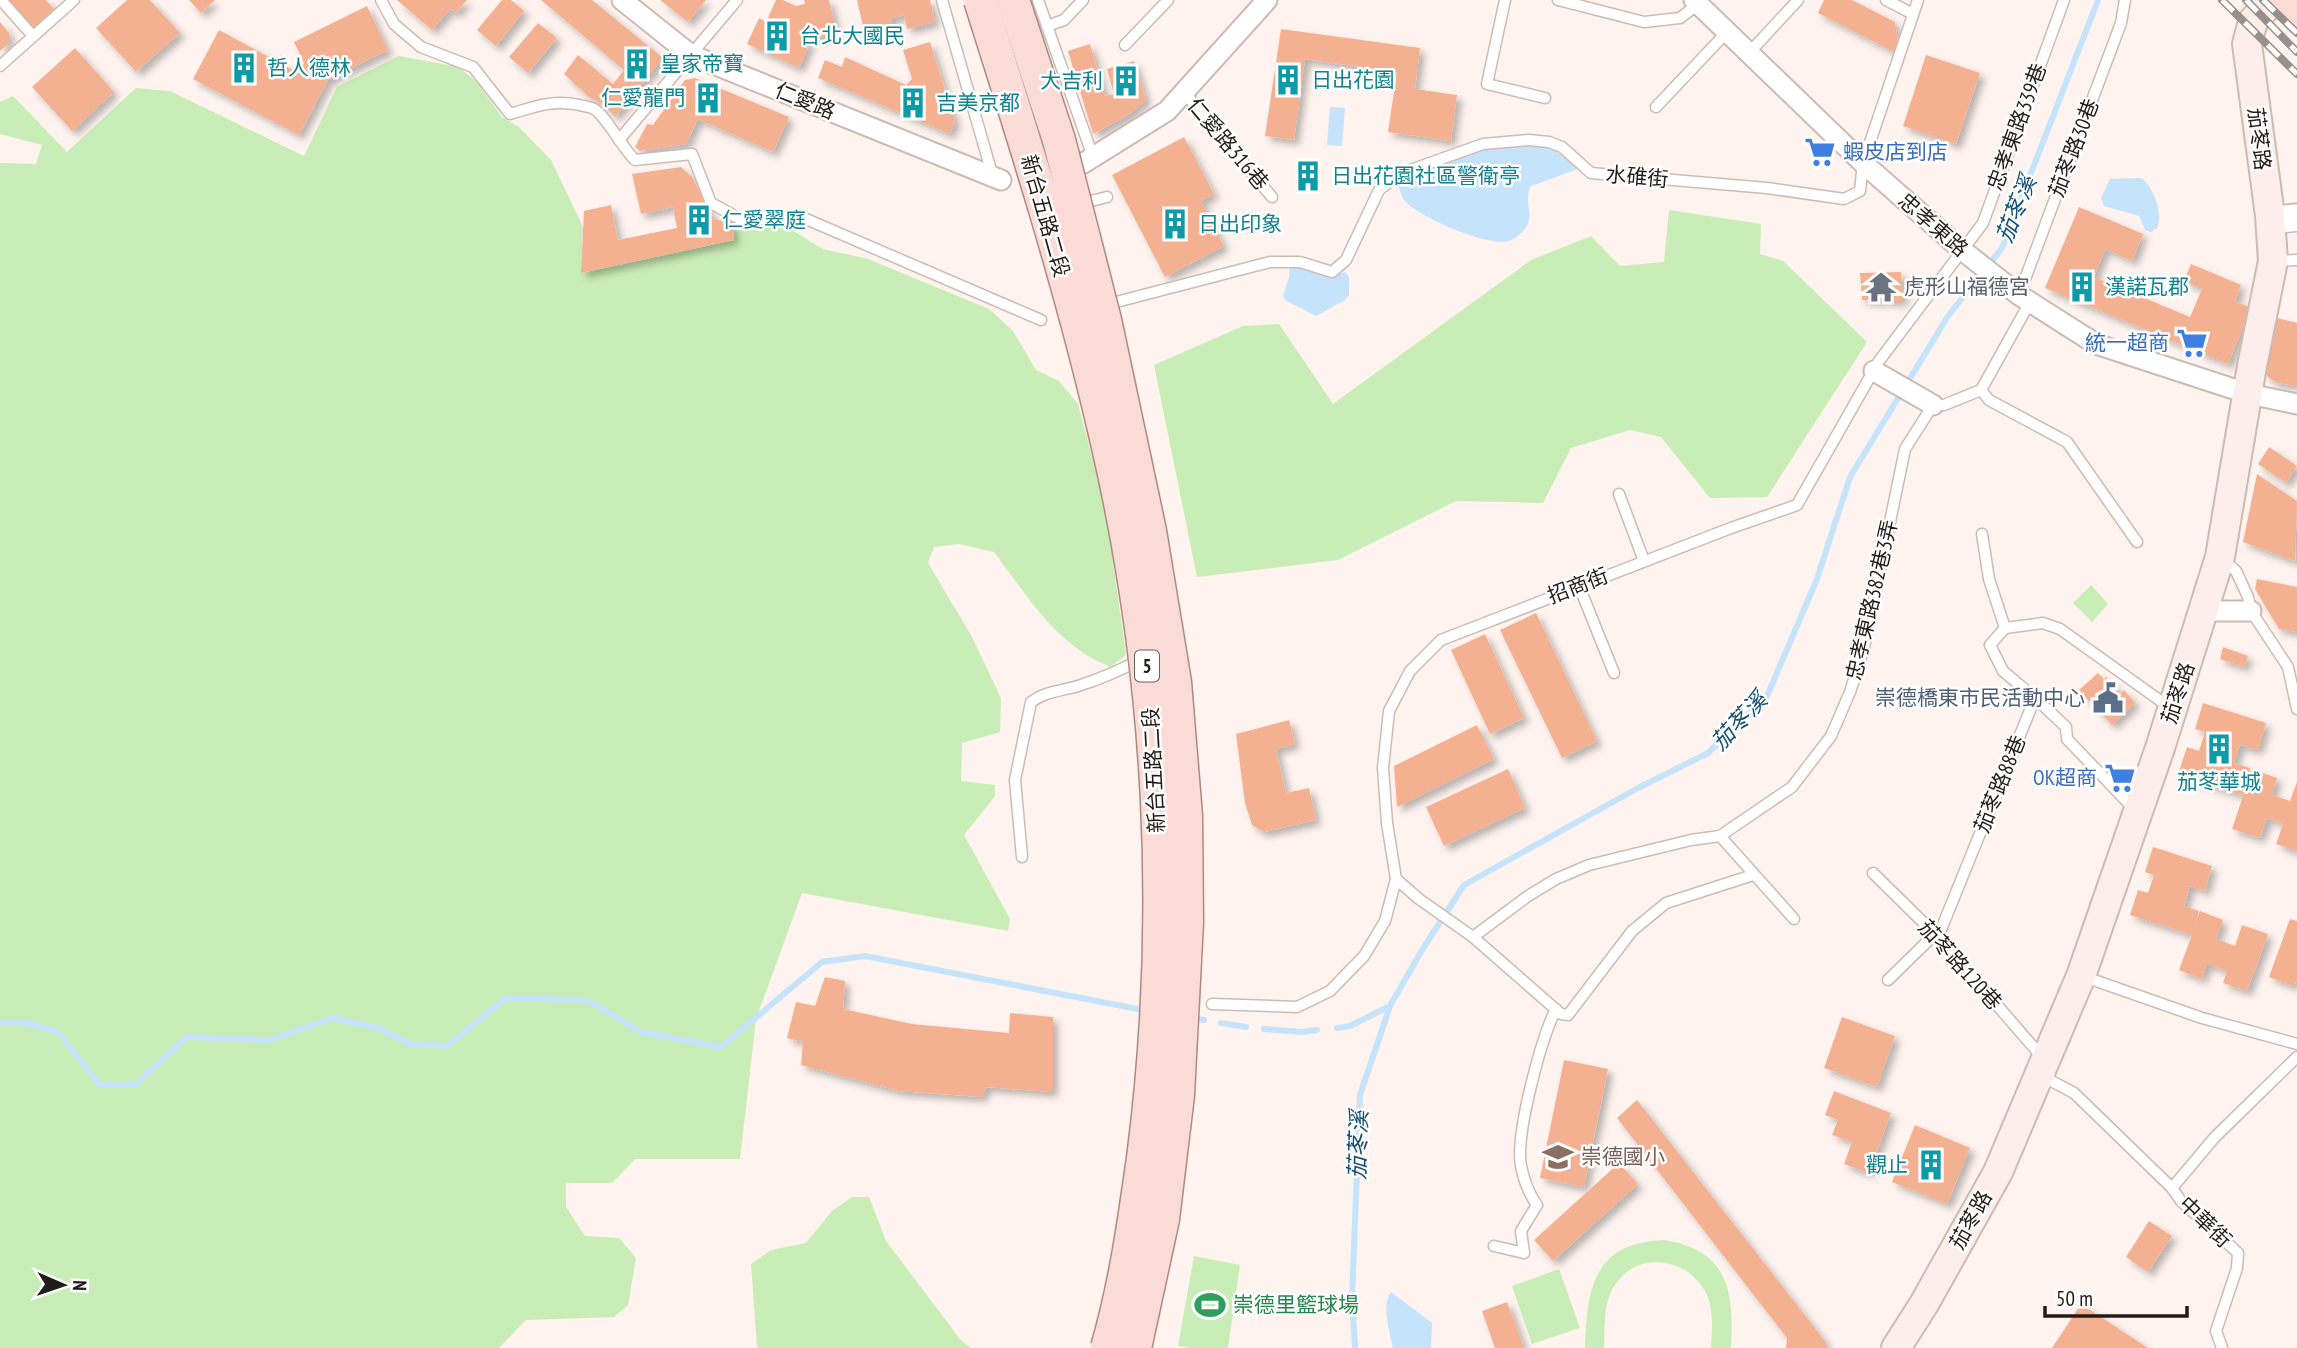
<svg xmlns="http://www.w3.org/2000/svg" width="2297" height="1348" font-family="'PT Sans Narrow','Noto Sans TC',sans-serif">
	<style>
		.green { fill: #c9edb6 }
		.water { fill: #c5e3fa }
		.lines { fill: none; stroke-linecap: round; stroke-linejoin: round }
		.stream { stroke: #c5e3fa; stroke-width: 6 }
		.building { fill: #f4b192; filter: url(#shadow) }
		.lane-casing { stroke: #cdbbb3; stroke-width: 13 }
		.street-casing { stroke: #cdbbb3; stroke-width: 23 }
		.secondary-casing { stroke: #cdbbb3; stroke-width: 32 }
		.primary-casing { stroke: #ad8982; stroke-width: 35 }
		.lane { stroke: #fff; stroke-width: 10 }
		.street { stroke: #fff; stroke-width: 19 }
		.secondary { stroke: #fdedeb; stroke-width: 28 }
		.primary { stroke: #fbdbd6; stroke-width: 32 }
		.rail-casing { stroke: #98908c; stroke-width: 8 }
		.rail { stroke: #fff; stroke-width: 5; stroke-dasharray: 16; stroke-linecap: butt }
		.primary-bridge-casing { stroke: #ad8982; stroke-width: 35; stroke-linecap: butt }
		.primary-bridge { stroke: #fbdbd6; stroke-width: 32 }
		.labels { text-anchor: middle; stroke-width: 5; stroke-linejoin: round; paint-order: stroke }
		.shield { fill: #fff; stroke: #64605e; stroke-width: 2 }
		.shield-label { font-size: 19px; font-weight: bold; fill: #221c19 }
		.culture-label { font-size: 21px; fill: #0d838f; stroke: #fff; text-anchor: start }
		.street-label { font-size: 21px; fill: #221c19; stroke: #fff }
		.shop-label { font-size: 21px; fill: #366cbe; stroke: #fff; text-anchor: end }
		.worship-label { font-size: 21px; fill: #5b616d; stroke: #fff; text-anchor: start }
		.service-label { font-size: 21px; fill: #4e5e75; stroke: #fff; text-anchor: end }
		.education-label { font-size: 21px; fill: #785e54; stroke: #fff; text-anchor: start }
		.leisure-label { font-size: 21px; fill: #27864d; stroke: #fff; text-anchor: start }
		.water-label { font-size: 23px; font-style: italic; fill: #135074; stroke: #fff }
	</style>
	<defs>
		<filter id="shadow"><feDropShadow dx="5" dy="5" stdDeviation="3.5" flood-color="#0004"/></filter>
	</defs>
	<rect width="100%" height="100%" fill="#fef3ee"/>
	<!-- green -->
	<g class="green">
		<path d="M399,56L459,67L477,82L502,117L519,127L551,160L583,227L581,273L734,240L733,231L785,226L823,249L868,259L989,309L1013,331L1036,370L1059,381L1078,404L1106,510L1126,655L1110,667C1055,644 1029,598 994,552L959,544L934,547L928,563L972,637L1001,698L1000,732L962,743L961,781L995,785V796L964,835L1010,919L1008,931L802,893L756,1019L740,1159H635L612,1183H566V1207L585,1236L619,1238L636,1258L628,1305L614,1317L526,1320L499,1348H0V163L36,164L42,145L0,134V102L13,96L67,152L136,88L170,91L304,156L337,87Z"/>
		<path d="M1669,210L1761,224L1760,254L1783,261L1867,342L1767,497L1710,498L1661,437L1630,430L1571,448L1543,503L1456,501L1338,560L1197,577L1154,365L1243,326L1279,324L1333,404L1531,260L1591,236L1620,266L1664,262Z"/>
		<path d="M2091,585L2108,604L2092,622L2073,603Z"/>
		<path d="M852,1197H869L886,1241L960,1339L971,1348H757L751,1264L771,1250L806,1243L832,1211Z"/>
		<path d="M1664,1240C1729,1250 1734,1292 1731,1348H1711C1712,1330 1714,1312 1707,1295C1689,1256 1633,1249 1612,1290C1603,1307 1605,1329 1604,1348H1585C1587,1290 1592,1243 1664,1240Z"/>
		<path d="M1194,1256L1240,1265L1228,1348H1190L1178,1346Z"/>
		<path d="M1559,1269L1580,1328L1532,1344L1512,1286Z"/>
	</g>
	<!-- water -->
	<g class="water">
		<path d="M1330,107L1345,108L1342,146L1327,145Z"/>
		<path d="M1513,146C1548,147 1552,145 1578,169L1531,186C1522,201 1537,218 1523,231C1520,234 1514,239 1509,241C1488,247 1418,217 1404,200C1401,196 1400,189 1398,185L1404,179L1482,150Z"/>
		<path d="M2141,178C2153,185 2164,216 2157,228L2151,232L2145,230L2139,216L2104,206L2101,198L2110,179Z"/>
		<path d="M1290,265C1309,269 1325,281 1345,272L1349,277V295L1345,300L1316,316L1285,300L1283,296L1289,277Z"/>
		<path d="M1391,1292L1432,1323L1431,1348H1393C1390,1333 1381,1306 1391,1292Z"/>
	</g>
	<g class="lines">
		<!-- stream -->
		<g class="stream">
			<path d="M1190,1018L1204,1020"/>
			<path d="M0,1023L22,1022L58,1032L99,1084L135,1085L187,1037L270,1040L333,1018L378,1028L410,1044L447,1046L506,998L587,1000L641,1032L721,1047L822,962L865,956L1148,1011"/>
			<path d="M1221,1023L1246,1027"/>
			<path d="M1337,1028L1350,1026L1390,1006"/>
			<path d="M1264,1029L1302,1032L1317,1030"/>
			<path d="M1355,1348L1352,1297L1360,1095L1390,1006L1422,950L1464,885L1638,788L1708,753L1767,696L1817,579L1850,477L1948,316L2002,248L2098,0"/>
		</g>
	</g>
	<!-- building -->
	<g class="building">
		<path d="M0,0H46L54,9L29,32Z"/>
		<path d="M127,0H150L180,33L136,72L96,28Z"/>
		<path d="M189,0H215L201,13Z"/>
		<path d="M397,0H467L456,13L450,9L432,30Z"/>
		<path d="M502,0H511L524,11L496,46L477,30Z"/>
		<path d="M541,0H592L663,58L615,117L604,105L589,97L564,74L578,55L613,84L624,70Z"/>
		<path d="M660,0H706L688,22Z"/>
		<path d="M776,0H783L796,6L805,4L804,0H829L837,33L814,39L810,23L802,39L810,43L799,68L747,44L759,18L766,22Z"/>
		<path d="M857,0H930L935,22L907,29L904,15L890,19L894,32L866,39Z"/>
		<path d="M1824,0H1852L1895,22L1898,43L1894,52L1818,13Z"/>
		<path d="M367,6L388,50L328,80L299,135L193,79L219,30L299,73L304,63L294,42Z"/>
		<path d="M0,22L9,33V43L0,51Z"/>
		<path d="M538,23L557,38L528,73L509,57Z"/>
		<path d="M1281,29L1420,48L1415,89L1457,95L1451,141L1388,132L1397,72L1305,59L1294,140L1265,136Z"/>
		<path d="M930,42L955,121L950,134L818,78L825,60L842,67L845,57L906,85L912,79L903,50Z"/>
		<path d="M1090,44L1105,96L1114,94L1107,69L1134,61L1146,100L1128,115L1093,134L1068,51Z"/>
		<path d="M75,48L114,92L72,131L32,87Z"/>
		<path d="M1926,55L1980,73L1956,144L1903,126Z"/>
		<path d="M695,78L789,117L773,152L698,119L686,144L640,151L635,147L647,124L653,125L685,80Z"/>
		<path d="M1184,137L1214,194L1201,201L1224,246L1165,277L1112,175Z"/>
		<path d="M681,167L692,177L714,219L732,222L734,240L581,273L584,211L611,205L618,240L677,228L673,207L641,214L632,174Z"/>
		<circle cx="1308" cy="174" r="4.5"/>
		<path d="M2079,207L2143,234L2132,261L2105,249L2094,277L2190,317L2202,289L2184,281L2191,264L2241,285L2235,301L2251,308L2228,364L2045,288Z"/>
		<path d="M1901,272L1903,301L1862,300L1860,273Z"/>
		<path d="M2277,318L2297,323V386L2278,383L2269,378L2264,372L2267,346H2272Z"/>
		<path d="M2269,447L2297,466L2286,483L2258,464Z"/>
		<path d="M2257,474L2297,501L2295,561L2243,542Z"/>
		<path d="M2257,579L2297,587V632L2279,629L2255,589Z"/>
		<path d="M1536,613L1597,741L1562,758L1500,630Z"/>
		<path d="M1485,634L1524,718L1490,734L1451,650Z"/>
		<path d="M2223,647L2248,656L2244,667L2220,659Z"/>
		<path d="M2098,673L2104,679L2106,677L2121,693L2124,690L2135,703L2112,725L2079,690Z"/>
		<path d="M2203,703L2266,723L2258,750L2240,745L2234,763L2250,768L2242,795L2178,775L2187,747L2199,751L2205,732L2195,729Z"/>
		<path d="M1289,720L1295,744L1276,749L1286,793L1309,788L1316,820L1264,832L1252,825L1245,803L1236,734Z"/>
		<path d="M1477,725L1494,759L1397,807L1394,766Z"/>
		<path d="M1508,769L1525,808L1444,846L1426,807Z"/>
		<path d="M2252,769L2277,778L2272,795L2290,801L2297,782V851L2276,844L2283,824L2267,818L2260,838L2232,829Z"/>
		<path d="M2153,847L2212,866L2205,891L2190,886L2184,906L2199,911L2194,927L2200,911L2223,920L2216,939L2235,946L2242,925L2268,934L2247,991L2223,983L2227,971L2207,964L2202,979L2179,970L2192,935L2130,915L2138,890L2148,893L2154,875L2145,872Z"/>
		<path d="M2290,919L2297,921V979L2294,986L2269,977Z"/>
		<path d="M825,977L845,981L843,1009L912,1024L1009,1033L1010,1013L1053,1017V1092L986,1087L982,1097L899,1091L801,1065L803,1042L787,1038L796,1002L815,1006Z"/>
		<path d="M1842,1017L1895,1036L1877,1087L1824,1068Z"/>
		<path d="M1564,1060L1608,1069L1584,1187L1540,1178Z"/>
		<path d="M1834,1091L1891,1113L1869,1173L1844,1164L1852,1142L1832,1135L1838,1120L1825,1115Z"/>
		<path d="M1637,1100L1825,1341V1348H1786L1787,1338L1617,1118Z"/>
		<path d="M1915,1125L1970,1148L1947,1204L1892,1182Z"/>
		<path d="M1619,1163L1638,1184L1553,1261L1534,1240Z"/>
		<path d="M2149,1221L2172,1236L2148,1272L2126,1257Z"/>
		<path d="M1507,1302L1524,1348H1495L1482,1311Z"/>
		<path d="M2081,1304L2148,1348H2052Z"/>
	</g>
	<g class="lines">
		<!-- lane casing -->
		<g class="lane-casing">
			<g id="lane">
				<path d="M1,0L33,36"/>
				<path d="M381,0L394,24L421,47L473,67L510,114C534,107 553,99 579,105C583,106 591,107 594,109C607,117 622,148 635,160L692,154L711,203L740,219H806L1041,320"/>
				<path d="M942,0L993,177"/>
				<path d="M1038,0L1093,157"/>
				<path d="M1505,0L1487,84L1545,98"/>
				<path d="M1558,0L1644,22L1680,18L1698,4"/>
				<path d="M1886,0L1913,14"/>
				<path d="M1047,26L1064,20L1083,0"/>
				<path d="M1125,45L1168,0"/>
				<path d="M1749,53L1798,0"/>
				<path d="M0,66L74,0"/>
				<path d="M1184,92L1272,197"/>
				<path d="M1656,107L1727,32"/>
				<path d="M619,140L737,0"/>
				<path d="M1079,204L1107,197"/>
				<path d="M2274,228L2297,226"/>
				<path d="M2274,261L2297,260"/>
				<path d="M2019,295L2121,23L2125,0"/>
				<path d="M1120,301L1270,262H1300L1332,272L1346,260L1379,190L1399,174L1483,144L1529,140L1549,142L1562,147L1591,173L1767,188L1844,199L1860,191L1863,163L1918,0"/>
				<path d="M1981,390L1989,400L2067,442L2137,542"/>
				<path d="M1619,494L1644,561"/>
				<path d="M1982,534L1989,579L2005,628L2043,623L2060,629L2169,707"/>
				<path d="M2223,560L2236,571L2248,597L2251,611L2288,667L2297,709"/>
				<path d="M1579,586L1614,673"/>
				<path d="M2005,628L1990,645L2003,671L2035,698"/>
				<path d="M1720,836L1794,919"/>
				<path d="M1022,857L1015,780L1031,702C1046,691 1061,691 1078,686C1100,679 1119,671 1139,660"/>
				<path d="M1873,873L1938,937L2042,1057"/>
				<path d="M1396,879L1419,899L1473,937L1561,1014L1568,1015L1632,931L1666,903L1753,875"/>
				<path d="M1473,937L1528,896L1556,879L1589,865L1691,840L1720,836L1792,787L1831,736L1850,692L1864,648L1905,449L1933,405H1944L1981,390L2030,302"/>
				<path d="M1938,937L2035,698L2066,727L2067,739L2135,810"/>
				<path d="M2085,977L2202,1018L2297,1044"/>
				<path d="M1888,980L1935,934"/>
				<path d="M1212,1004L1297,1007L1330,991L1364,956L1385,921L1396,879L1387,823L1383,768L1389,711L1410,671L1441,640L1731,528L1797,505L1879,361L1983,223L2064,0"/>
				<path d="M2042,1076L2074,1093L2172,1188"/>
				<path d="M1494,1246L1524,1253L1521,1231L1537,1205C1529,1194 1524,1181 1521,1166C1515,1135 1541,1039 1556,1009"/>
				<path d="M2222,1348L2216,1331L2237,1268L2238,1253L2181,1201L2172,1188L2215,1137L2297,1057"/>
			</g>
		</g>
		<!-- street casing -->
		<g class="street-casing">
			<g id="street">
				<path d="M622,0L691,55L1001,180"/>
				<path d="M1694,0L1863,163L1962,250L2019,295L2096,344L2249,394L2297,404"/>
				<path d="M1082,164L1167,111L1267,0"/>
				<path d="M2270,216L2297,214"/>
				<path d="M1874,371L1933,405"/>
				<path d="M2205,611H2251"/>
			</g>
		</g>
		<!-- secondary casing -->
		<g class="secondary-casing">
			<path id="secondary" d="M1896,1348L1924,1304L1998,1172L2081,976L2160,748L2220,557L2252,366L2273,261L2270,216L2247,44L2253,21L2273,0"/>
		</g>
		<!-- primary casing -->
		<g class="primary-casing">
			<path id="primary" d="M2281,0L2297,12"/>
		</g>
		<!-- lane -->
		<use href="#lane" class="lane"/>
		<!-- street -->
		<use href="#street" class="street"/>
		<!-- secondary -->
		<use href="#secondary" class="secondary"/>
		<!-- primary -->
		<use href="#primary" class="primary"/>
		<!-- rail casing -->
		<g class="rail-casing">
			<g id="rail">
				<path d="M2222,0L2297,74"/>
				<path d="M2246,0L2297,52"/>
				<path d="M2263,0L2297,33"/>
			</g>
		</g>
		<!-- rail -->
		<use href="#rail" class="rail"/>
		<!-- primary-bridge casing -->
		<g class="primary-bridge-casing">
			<g id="primary-bridge">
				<path d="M980,0C1026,145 1072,290 1106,438C1161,673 1174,919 1143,1158C1134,1222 1125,1286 1107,1348"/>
				<path d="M1013,0L1059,140L1105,320L1150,531L1175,682L1186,816L1187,922L1178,1095L1163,1219L1135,1348"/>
			</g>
		</g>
		<!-- primary-bridge -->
		<use href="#primary-bridge" class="primary-bridge"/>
	</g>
	<!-- icons -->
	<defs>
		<g id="building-bare" transform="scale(2.415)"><path d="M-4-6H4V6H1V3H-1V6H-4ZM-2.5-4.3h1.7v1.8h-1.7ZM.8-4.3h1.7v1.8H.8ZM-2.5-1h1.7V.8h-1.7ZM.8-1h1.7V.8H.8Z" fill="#0f9aa8" stroke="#fff" stroke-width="2.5" paint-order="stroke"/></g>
		<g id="supermarket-bare" transform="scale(2.415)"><path d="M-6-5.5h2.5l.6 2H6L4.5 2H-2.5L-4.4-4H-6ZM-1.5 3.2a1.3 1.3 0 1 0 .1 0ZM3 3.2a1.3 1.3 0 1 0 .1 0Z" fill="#3f7fe0" stroke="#fff" stroke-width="2.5" paint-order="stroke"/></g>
		<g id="temple-bare" transform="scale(2.415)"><path d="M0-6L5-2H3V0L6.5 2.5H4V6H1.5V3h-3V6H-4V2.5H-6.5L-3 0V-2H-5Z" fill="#6b7280" stroke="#fff" stroke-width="2.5" paint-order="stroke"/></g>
		<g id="civic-bare" transform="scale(2.415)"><path d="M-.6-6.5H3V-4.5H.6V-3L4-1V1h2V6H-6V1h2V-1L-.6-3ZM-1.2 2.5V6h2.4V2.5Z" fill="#5c6f8a" stroke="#fff" stroke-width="2.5" paint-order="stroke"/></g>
		<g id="school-bare" transform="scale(2.415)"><path d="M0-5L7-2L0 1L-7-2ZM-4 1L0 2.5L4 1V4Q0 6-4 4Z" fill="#8d6e63" stroke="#fff" stroke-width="2.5" paint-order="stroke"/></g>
		<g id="stadium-bare" transform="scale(2.415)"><path d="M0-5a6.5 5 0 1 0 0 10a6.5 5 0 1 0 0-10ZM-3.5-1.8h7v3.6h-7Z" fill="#2e9e5b" stroke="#fff" stroke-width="2.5" paint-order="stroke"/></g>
	</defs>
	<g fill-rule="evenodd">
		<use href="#building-bare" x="777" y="36"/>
		<use href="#building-bare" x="637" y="64"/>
		<use href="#building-bare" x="244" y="68"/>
		<use href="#building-bare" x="1288" y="80"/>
		<use href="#building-bare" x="1126" y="81"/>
		<use href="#building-bare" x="708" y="98"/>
		<use href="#building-bare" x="913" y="103"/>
		<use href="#supermarket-bare" x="1820" y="152"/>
		<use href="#building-bare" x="1308" y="176"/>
		<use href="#building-bare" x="699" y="220"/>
		<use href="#building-bare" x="1175" y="224"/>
		<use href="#temple-bare" x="1881" y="287"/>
		<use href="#building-bare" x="2082" y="287"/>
		<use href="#supermarket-bare" x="2192" y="343"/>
		<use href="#civic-bare" x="2108" y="698"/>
		<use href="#building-bare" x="2219" y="749"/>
		<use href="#supermarket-bare" x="2120" y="778"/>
		<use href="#school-bare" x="1558" y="1157"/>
		<use href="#building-bare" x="1931" y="1165"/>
		<use href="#stadium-bare" x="1210" y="1305"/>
	</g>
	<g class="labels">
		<!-- shield labels -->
		<rect class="shield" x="1135" y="650.5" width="24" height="31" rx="5"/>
		<g class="shield-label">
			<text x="1147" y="673">5</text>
		</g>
		<!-- culture labels -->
		<g class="culture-label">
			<text x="800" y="43">台北大國民</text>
			<text x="660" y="71">皇家帝寶</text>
			<text x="267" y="75">哲人德林</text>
			<text x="1311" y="87">日出花園</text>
			<text x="1103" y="88" text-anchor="end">大吉利</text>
			<text x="685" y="105" text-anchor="end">仁愛龍門</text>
			<text x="936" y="110">吉美京都</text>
			<text x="1331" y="183">日出花園社區警衛亭</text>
			<text x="722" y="227">仁愛翠庭</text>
			<text x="1198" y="231">日出印象</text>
			<text x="2105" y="294">漢諾瓦郡</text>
			<text x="2219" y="789" text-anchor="middle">茄苳華城</text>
			<text x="1908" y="1172" text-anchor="end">觀止</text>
		</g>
		<!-- street labels -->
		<g class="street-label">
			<text transform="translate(805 101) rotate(22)" y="7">仁愛路</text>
			<text transform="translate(2017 127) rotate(-70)" y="7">忠孝東路339巷</text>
			<text transform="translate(2259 139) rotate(83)" y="7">茄苳路</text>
			<text transform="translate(1228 144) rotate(50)" y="7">仁愛路316巷</text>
			<text transform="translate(2074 148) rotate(-69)" y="7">茄苳路30巷</text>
			<text transform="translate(1637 177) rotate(5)" y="7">水碓街</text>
			<text transform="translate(1045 216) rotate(74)" y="7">新台五路二段</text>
			<text transform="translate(1933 225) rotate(41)" y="7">忠孝東路</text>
			<text transform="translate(1578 586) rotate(-21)" y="7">招商街</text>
			<text transform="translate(1872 600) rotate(-77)" y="7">忠孝東路382巷3弄</text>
			<text transform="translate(2178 693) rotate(-72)" y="7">茄苳路</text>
			<text transform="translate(1154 770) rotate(-93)" y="7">新台五路二段</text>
			<text transform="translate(2000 784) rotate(-68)" y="7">茄苳路88巷</text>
			<text transform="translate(1960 965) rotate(48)" y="7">茄苳路120巷</text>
			<text transform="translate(1971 1220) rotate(-61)" y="7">茄苳路</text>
			<text transform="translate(2205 1222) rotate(44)" y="7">中華街</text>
		</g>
		<!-- shop labels -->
		<g class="shop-label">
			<text x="1843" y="159" text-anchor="start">蝦皮店到店</text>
			<text x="2169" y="350">統一超商</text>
			<text x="2097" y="785">OK超商</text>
		</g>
		<!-- worship labels -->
		<g class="worship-label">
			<text x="1904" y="294">虎形山福德宮</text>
		</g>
		<!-- service labels -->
		<g class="service-label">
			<text x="2085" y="705">崇德橋東市民活動中心</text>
		</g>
		<!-- education labels -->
		<g class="education-label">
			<text x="1581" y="1164">崇德國小</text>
		</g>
		<!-- leisure labels -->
		<g class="leisure-label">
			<text x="1233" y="1312">崇德里籃球場</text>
		</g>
		<!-- water labels -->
		<g class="water-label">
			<text transform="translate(2016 209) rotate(-68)" y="8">茄苳溪</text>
			<text transform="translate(1739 721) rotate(-47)" y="8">茄苳溪</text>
			<text transform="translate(1358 1145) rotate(-88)" y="8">茄苳溪</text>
		</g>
	</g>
	<!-- north arrow -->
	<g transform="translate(63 1285) rotate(92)" stroke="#ffffff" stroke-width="5" paint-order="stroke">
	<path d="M0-5L12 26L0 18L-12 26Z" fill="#221c19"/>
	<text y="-10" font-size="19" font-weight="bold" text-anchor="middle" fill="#221c19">N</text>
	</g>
	<!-- scale -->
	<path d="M2045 1306v10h142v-10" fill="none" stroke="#221c19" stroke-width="3.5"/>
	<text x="2056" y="1306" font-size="21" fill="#221c19" stroke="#ffffff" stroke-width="5" paint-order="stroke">50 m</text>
</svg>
